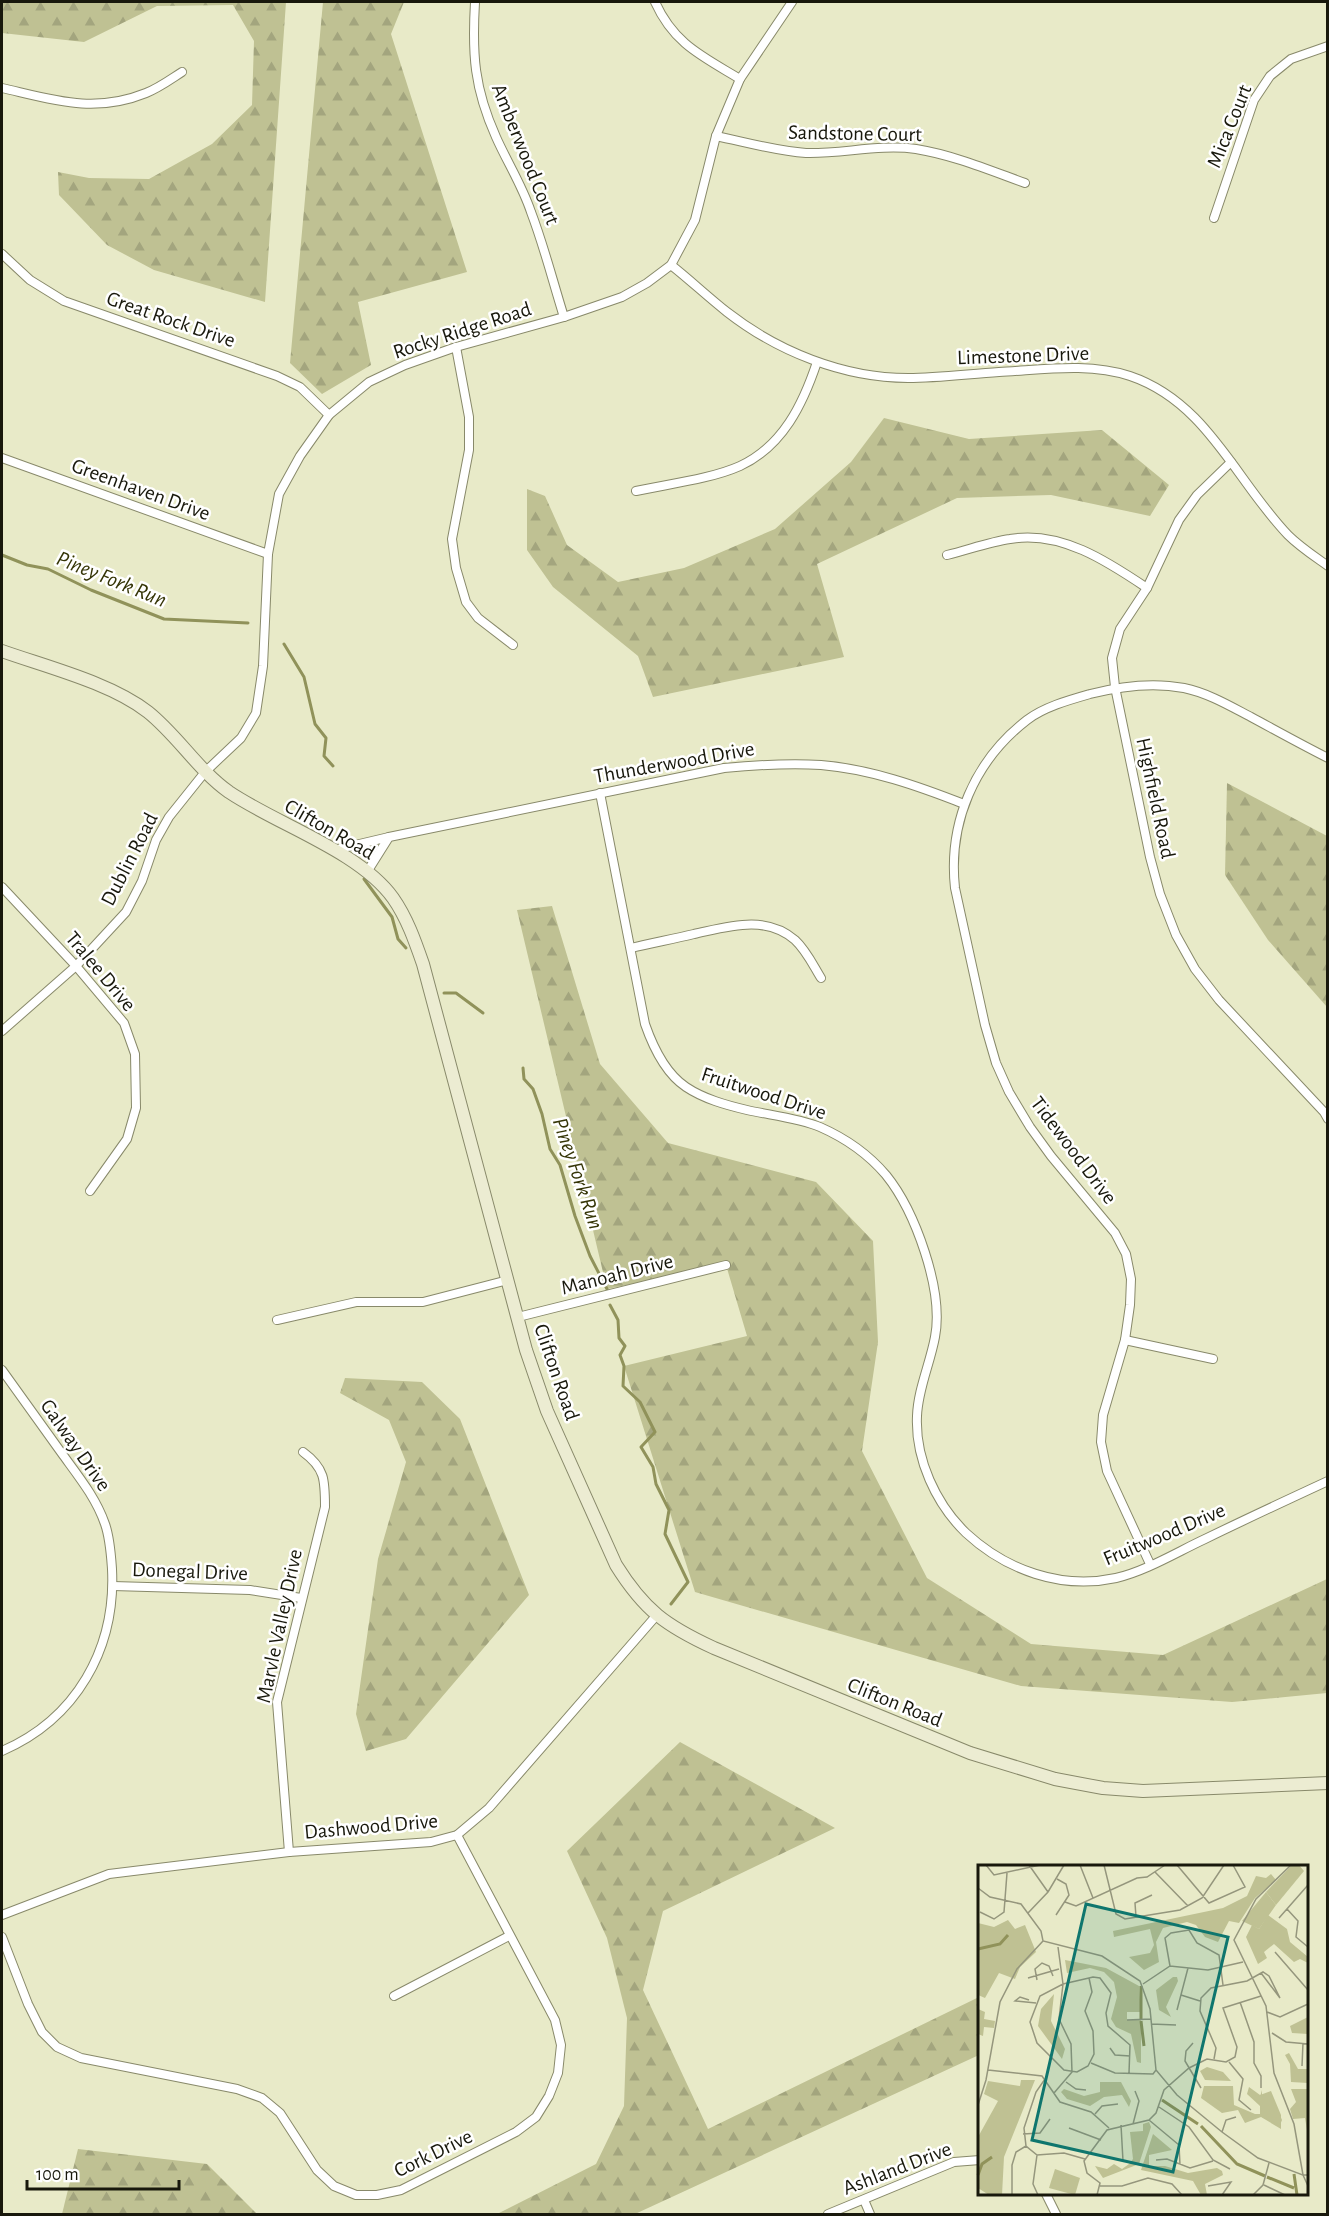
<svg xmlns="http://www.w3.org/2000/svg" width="1329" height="2216" font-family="'Alegreya Sans',sans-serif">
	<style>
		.forest { fill: url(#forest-firs) }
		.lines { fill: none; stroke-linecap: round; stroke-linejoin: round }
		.stream { stroke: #90925a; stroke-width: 3 }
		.minor-casing { stroke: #88896a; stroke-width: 10 }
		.secondary-casing { stroke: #88896a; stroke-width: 14 }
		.minor { stroke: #fff; stroke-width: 8 }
		.secondary { stroke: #ececd2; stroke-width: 12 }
		.labels { text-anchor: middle; stroke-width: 5; stroke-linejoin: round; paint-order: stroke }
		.street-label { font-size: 21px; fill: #18180c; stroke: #fff }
		.water-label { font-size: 22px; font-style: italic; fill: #353506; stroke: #fff }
		.inset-river { fill: none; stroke: #90925a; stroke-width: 3 }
		.inset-road { fill: none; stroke: #95967d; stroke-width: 1.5 }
		.view { fill: #0f766e; fill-opacity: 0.15; stroke: #0f766e; stroke-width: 3 }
		.inset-edge { fill: none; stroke: #18180c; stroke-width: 3 }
	</style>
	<defs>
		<pattern id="forest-firs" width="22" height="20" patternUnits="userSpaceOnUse" patternTransform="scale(1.5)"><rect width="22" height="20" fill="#bfc193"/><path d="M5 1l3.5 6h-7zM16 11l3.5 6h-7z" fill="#a3a57e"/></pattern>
	</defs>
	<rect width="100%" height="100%" fill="#e8eac8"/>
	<!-- forest -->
	<g class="forest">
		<path d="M2,2H286L265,302L154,270L107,245L59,195L58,172L89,178L149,179L212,144L252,105L254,41L233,5L157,6L84,42L2,33Z"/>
		<path d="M323,2H404L391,34L467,272L358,302L371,365L322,394L290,363Z"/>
		<path d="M884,418L969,439L1102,430L1169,485L1150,516L1051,495L957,498L817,564L844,657L653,697L638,656L553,587L527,550V489L545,496L567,545L618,582L684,568L775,529L851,462Z"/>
		<path d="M1227,783L1327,836V1007L1268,940L1225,875Z"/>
		<path d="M552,906L600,1064L668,1143L816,1182L873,1241L878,1342L862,1451L927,1578L1031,1644L1163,1655L1327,1579V1693L1232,1702L1021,1686L695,1592L624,1366L747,1336L726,1265L607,1289L517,910Z"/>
		<path d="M345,1378L422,1382L460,1419L529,1595L406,1739L366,1751L356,1714L378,1559L406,1462L389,1420L340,1393Z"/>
		<path d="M680,1742L835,1828L663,1911L643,1990L708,2129L979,1997V2055L635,2214H497L596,2164L624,2106L627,2018L607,1938L567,1851Z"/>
		<path d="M78,2149L207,2164L257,2214H62Z"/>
	</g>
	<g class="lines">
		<!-- stream -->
		<g class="stream">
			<path d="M2,555L27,565L48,569L91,590L164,619L248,623"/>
			<path d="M284,644L304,677L315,724L326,738L324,756L333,766"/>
			<path d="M364,879L392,917L398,939L406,948"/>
			<path d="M444,993H456L483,1013"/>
			<path d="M523,1068L524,1079L533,1089L542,1114L550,1149L560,1165L575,1216L590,1256L607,1289"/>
			<path d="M610,1305L618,1320L619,1338L625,1346L620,1355L624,1366L623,1386L640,1402L655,1432L641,1447L653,1467L656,1484L669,1510L665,1534L688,1582L671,1604"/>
		</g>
		<!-- minor casing -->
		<g class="minor-casing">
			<g id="minor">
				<path d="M475,2C472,54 474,88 496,137C507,162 522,185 531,212C544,246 553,282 564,317"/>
				<path d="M655,2C674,44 702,56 740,79"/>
				<path d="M2,88C54,100 94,114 146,93C159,88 171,79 182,72"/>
				<path d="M716,136C745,142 776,151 806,153C842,154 879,144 916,149C953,155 989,170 1025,183"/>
				<path d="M1214,218L1254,100L1270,76L1291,59L1328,46"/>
				<path d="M2,254L30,280L64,301L277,376L300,387L329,415"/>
				<path d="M671,265C690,280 708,297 727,312C777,351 843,378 908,378C938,378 968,374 999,372C1041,370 1088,362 1130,376C1207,402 1236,481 1288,535C1300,547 1314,556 1328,566"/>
				<path d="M456,347L469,417V450L452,539L456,568L466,602L478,618L513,645"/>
				<path d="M2,458L268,554"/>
				<path d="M1231,462L1197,495L1179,520L1147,588L1120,629L1112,658L1115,687L1150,857L1160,894L1176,935L1195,969L1219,1000L1324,1112L1328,1119"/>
				<path d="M636,491C668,484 711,479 740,466C783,446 803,404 817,362"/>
				<path d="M947,555C968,550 989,542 1010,539C1060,530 1107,561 1147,588"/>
				<path d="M600,793L645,1024C653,1047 665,1073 686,1087C704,1099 726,1105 747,1110C769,1115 799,1118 820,1127C845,1138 869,1155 886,1175C915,1211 944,1290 935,1337C930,1364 918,1389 917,1416C915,1459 936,1504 966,1533C1006,1570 1061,1590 1116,1578C1146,1571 1177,1552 1205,1539C1246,1519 1287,1500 1328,1481"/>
				<path d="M334,850L389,837"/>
				<path d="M367,872L389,837L724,768C756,765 788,763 821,765C870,769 918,786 964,804"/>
				<path d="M2,887L76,966L124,1023L135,1054L136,1108L127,1139L90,1191"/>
				<path d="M631,948C652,943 673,939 694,934C727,927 765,914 795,940C806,950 813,965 821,978"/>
				<path d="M2,1031L76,966L126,912L142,881L156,840L169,817L205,772L241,738L256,713L263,666L268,554L279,494L300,456L329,415L369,382L405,365L456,347L564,317L622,297L647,283L671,265L695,220L716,136L740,79L792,2"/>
				<path d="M518,1317L726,1265"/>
				<path d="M277,1320L356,1302H423L508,1280"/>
				<path d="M1125,1340L1213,1359"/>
				<path d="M2,1370C22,1398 42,1426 63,1455C79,1477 96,1498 105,1524C110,1538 111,1555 112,1569C116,1649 76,1719 2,1751"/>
				<path d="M1150,1564L1107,1471L1101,1442L1103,1415L1125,1340L1130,1305L1131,1279L1126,1254L1115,1233L1051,1156L1030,1127L1009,1092L996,1063L985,1025L955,888C948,823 974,761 1027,720C1044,707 1069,700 1090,694C1121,686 1153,682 1184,688C1208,693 1230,706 1251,717C1277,731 1302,745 1328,758"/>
				<path d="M113,1586L250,1590L301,1598"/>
				<path d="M289,1852L277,1702L325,1507C325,1480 325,1468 303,1452"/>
				<path d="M2,1915L109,1874L289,1852L431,1842L457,1835L489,1808L656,1616"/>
				<path d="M2,1937L28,2004L42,2032L57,2047L81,2058L237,2089L262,2098L280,2113L317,2170L334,2186L356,2195H377L401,2190L516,2132L536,2117L549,2096L558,2073L561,2045L555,2020L457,1835"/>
				<path d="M394,1996L509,1936"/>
				<path d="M1046,2194L1056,2214"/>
				<path d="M864,2200L870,2214"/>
				<path d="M828,2214L954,2162L980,2160"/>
			</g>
		</g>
		<!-- secondary casing -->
		<g class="secondary-casing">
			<path id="secondary" d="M2,651C47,667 111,683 148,712C178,736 198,770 229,792C278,825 359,851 393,898C407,918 415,941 423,964L526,1350L547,1411L616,1565C644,1610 666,1626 714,1648L970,1753L1055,1779L1103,1788L1143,1791L1328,1783"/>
		</g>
		<!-- minor -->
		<use href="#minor" class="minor"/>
		<!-- secondary -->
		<use href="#secondary" class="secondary"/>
	</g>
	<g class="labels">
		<!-- street labels -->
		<g class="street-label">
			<text transform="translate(1229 126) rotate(-68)" y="7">Mica Court</text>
			<text transform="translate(855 133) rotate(1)" y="7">Sandstone Court</text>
			<text transform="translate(526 154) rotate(68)" y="7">Amberwood Court</text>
			<text transform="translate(171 319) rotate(19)" y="7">Great Rock Drive</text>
			<text transform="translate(462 330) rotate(-18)" y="7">Rocky Ridge Road</text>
			<text transform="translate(1023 355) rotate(-2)" y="7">Limestone Drive</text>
			<text transform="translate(141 489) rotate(20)" y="7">Greenhaven Drive</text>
			<text transform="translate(674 762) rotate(-10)" y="7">Thunderwood Drive</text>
			<text transform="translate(1156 798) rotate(78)" y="7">Highfield Road</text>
			<text transform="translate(330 829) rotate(30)" y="7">Clifton Road</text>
			<text transform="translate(129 859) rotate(-63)" y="7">Dublin Road</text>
			<text transform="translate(101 971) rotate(50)" y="7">Tralee Drive</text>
			<text transform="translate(764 1093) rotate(18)" y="7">Fruitwood Drive</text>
			<text transform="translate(1074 1150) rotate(53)" y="7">Tidewood Drive</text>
			<text transform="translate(617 1274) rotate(-14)" y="7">Manoah Drive</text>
			<text transform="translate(557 1372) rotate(71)" y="7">Clifton Road</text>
			<text transform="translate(76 1445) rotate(55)" y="7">Galway Drive</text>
			<text transform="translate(1164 1534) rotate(-23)" y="7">Fruitwood Drive</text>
			<text transform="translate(190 1571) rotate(2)" y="7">Donegal Drive</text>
			<text transform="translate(279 1626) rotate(-78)" y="7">Marvle Valley Drive</text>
			<text transform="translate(895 1702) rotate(22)" y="7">Clifton Road</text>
			<text transform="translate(371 1826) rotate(-5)" y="7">Dashwood Drive</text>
			<text transform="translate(433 2153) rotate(-26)" y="7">Cork Drive</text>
			<text transform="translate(897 2168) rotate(-21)" y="7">Ashland Drive</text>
		</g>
		<!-- water labels -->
		<g class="water-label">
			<text transform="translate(112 578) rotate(22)" y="8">Piney Fork Run</text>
			<text transform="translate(579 1173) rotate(71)" y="8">Piney Fork Run</text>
		</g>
	</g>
	<!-- overview -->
	<g transform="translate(978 1865)">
		<rect width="330" height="330" fill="#e8eac8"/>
		<path d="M77,304L102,313L97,330L71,323Z" fill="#bfc193"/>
		<path d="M293,9L298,15L277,33L261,58L251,56L240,77L227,72L218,60L209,57L185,63L178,77L181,97L166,105L151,92L172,88L176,80L172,64L136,72L135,66L245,43L269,31L278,11L288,13ZM290,50L309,64L312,77L330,92V98L322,94L316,97L296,79L286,87L289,93L280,99L268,72L274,60L281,64ZM30,55L37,64L47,60L58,87L42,102L37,114L21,108L7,133L0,130V58L16,62ZM87,95L128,103L161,121L163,147H149V155H163V198L159,197L153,169L138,162L133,154L139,132L136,117L126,107L112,103L89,108ZM195,112H199L200,116L188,142L193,152L181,145L178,125ZM76,129L73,156L87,184L84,194L60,161L63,144ZM0,144L7,147L6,154L17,156L16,163L6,162L5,171L0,169ZM330,152V169L314,168L312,161ZM311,188L320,204H330V218L313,217L312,199L307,190ZM229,202L245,207L253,216L227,215L222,206ZM43,215H57L26,292L24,330H11L0,323V272L20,236L6,229L10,216L42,221ZM122,217H143L153,236L151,242L144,230L126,232L112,241L89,234L83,227L86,224L106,231L122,227ZM226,221H255L256,240L277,249H282V241L269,229L271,222L282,230L293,226L303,250V264L283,252L267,258L260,245L244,248L223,233ZM313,224H330V271L327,253L315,254L312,244L318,237ZM171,257L173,262L161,299L125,313L117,301L129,304L136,299L144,304L151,299L155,294L152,267L165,266V259ZM175,269L194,285L171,290V301H187L210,308L239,303L244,306L245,310L227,319L229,330H223L215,316L163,305Z" fill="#bfc193"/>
		<path d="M314,0H321L326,6L298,40L288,27Z" fill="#bfc193"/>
		<path d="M288,27L298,40L281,64L264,56ZM284,225V232L292,227L304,255L302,260L284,252L283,240L274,232H282Z" fill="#bfc193"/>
		<path class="inset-river" d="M0,84L22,79L30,70M163,154V121M163,156L166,181M184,235L220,259M223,261L259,299L287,311M316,309L319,330M0,310L4,299L14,292M289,312L316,323"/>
		<path class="inset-road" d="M8,0L16,10L62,0M51,0L70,27M102,0L115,33M126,0L138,49L147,54L202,45L224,33L246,0M199,0L231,38L267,22L255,0M313,0L278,34L256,75L288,141L296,208L316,259L325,310H330M177,7L210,41M0,23L12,32L43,39L63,66L65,76L124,91L162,116L172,144L178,205L199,230L244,267L280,293L325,310L330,321M87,37L98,41L159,13L169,12L187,0M309,44L320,56L318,72L330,82M2,47L16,54L26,47L29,8M50,48L70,27L86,0M78,50L91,30L88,19L79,14M158,52L157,38L174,30M301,53L330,20M297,87L330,125M192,101L187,73L193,68L211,65L219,78L241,90L245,120M50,113L81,104M111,113L114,127L107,146L115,166L116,189L110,201L99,207L86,205L59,178L52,157L62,131L85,119L111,113L115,112L122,113L133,128L128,148L130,161L152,180L151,208M59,115L57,104L64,98L71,101L75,111M165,119L192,101L230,105L265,97M203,130L222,136M51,135L42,132L37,136L58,138M262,137L276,177V198L283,211V223M199,145L210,103M289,147L302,152L330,139M149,155L173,154M173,159L198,160M294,168L308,177L330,179M215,178L208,186L207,196L223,223M132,183L137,190L152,191M236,194L238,183L222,146L223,133L233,123L269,116L285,107L291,111L302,133L283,108M251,197L265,214L261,235L273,245M113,198L137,208L175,209L178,205M324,201L325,178M10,205L64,211L82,237L113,247L131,263M67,214L58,227L46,263L48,281L59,290L86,288L107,294M88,217L98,224L108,225M76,228L94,207L93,179L81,154L85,119L80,82M0,240L8,215L22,137L39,104L65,76M181,242L211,262L235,295L252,304M117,249L124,241L140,239M171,255L201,280L202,300M155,259L161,236L157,226M143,260L145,296M91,263L123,275M244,267L248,255L258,252M45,269L62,268L72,254M59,290L55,319L60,330M178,295L189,294L212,303L235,296M286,320L307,330M122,321H144L170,313L194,319L204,330M230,321L253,317L244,330M34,330V300L38,287L48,281M119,330L122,318L109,308L106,296L129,265L171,255L178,248L186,225L211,203L229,194L248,197L257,192L259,182L245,143L283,131M275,330L285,320L291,298"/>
		<path class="view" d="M108,39L250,72L195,307L54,275Z"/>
		<rect width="330" height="330" class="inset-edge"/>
	</g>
	<!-- border -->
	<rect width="1329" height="2216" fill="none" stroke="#18180c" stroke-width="6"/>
	<!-- scale -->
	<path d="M27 2180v9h152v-9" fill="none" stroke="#18180c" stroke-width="3"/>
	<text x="36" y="2180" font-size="18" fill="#18180c" stroke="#ffffff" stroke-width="4.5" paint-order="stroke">100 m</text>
</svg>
